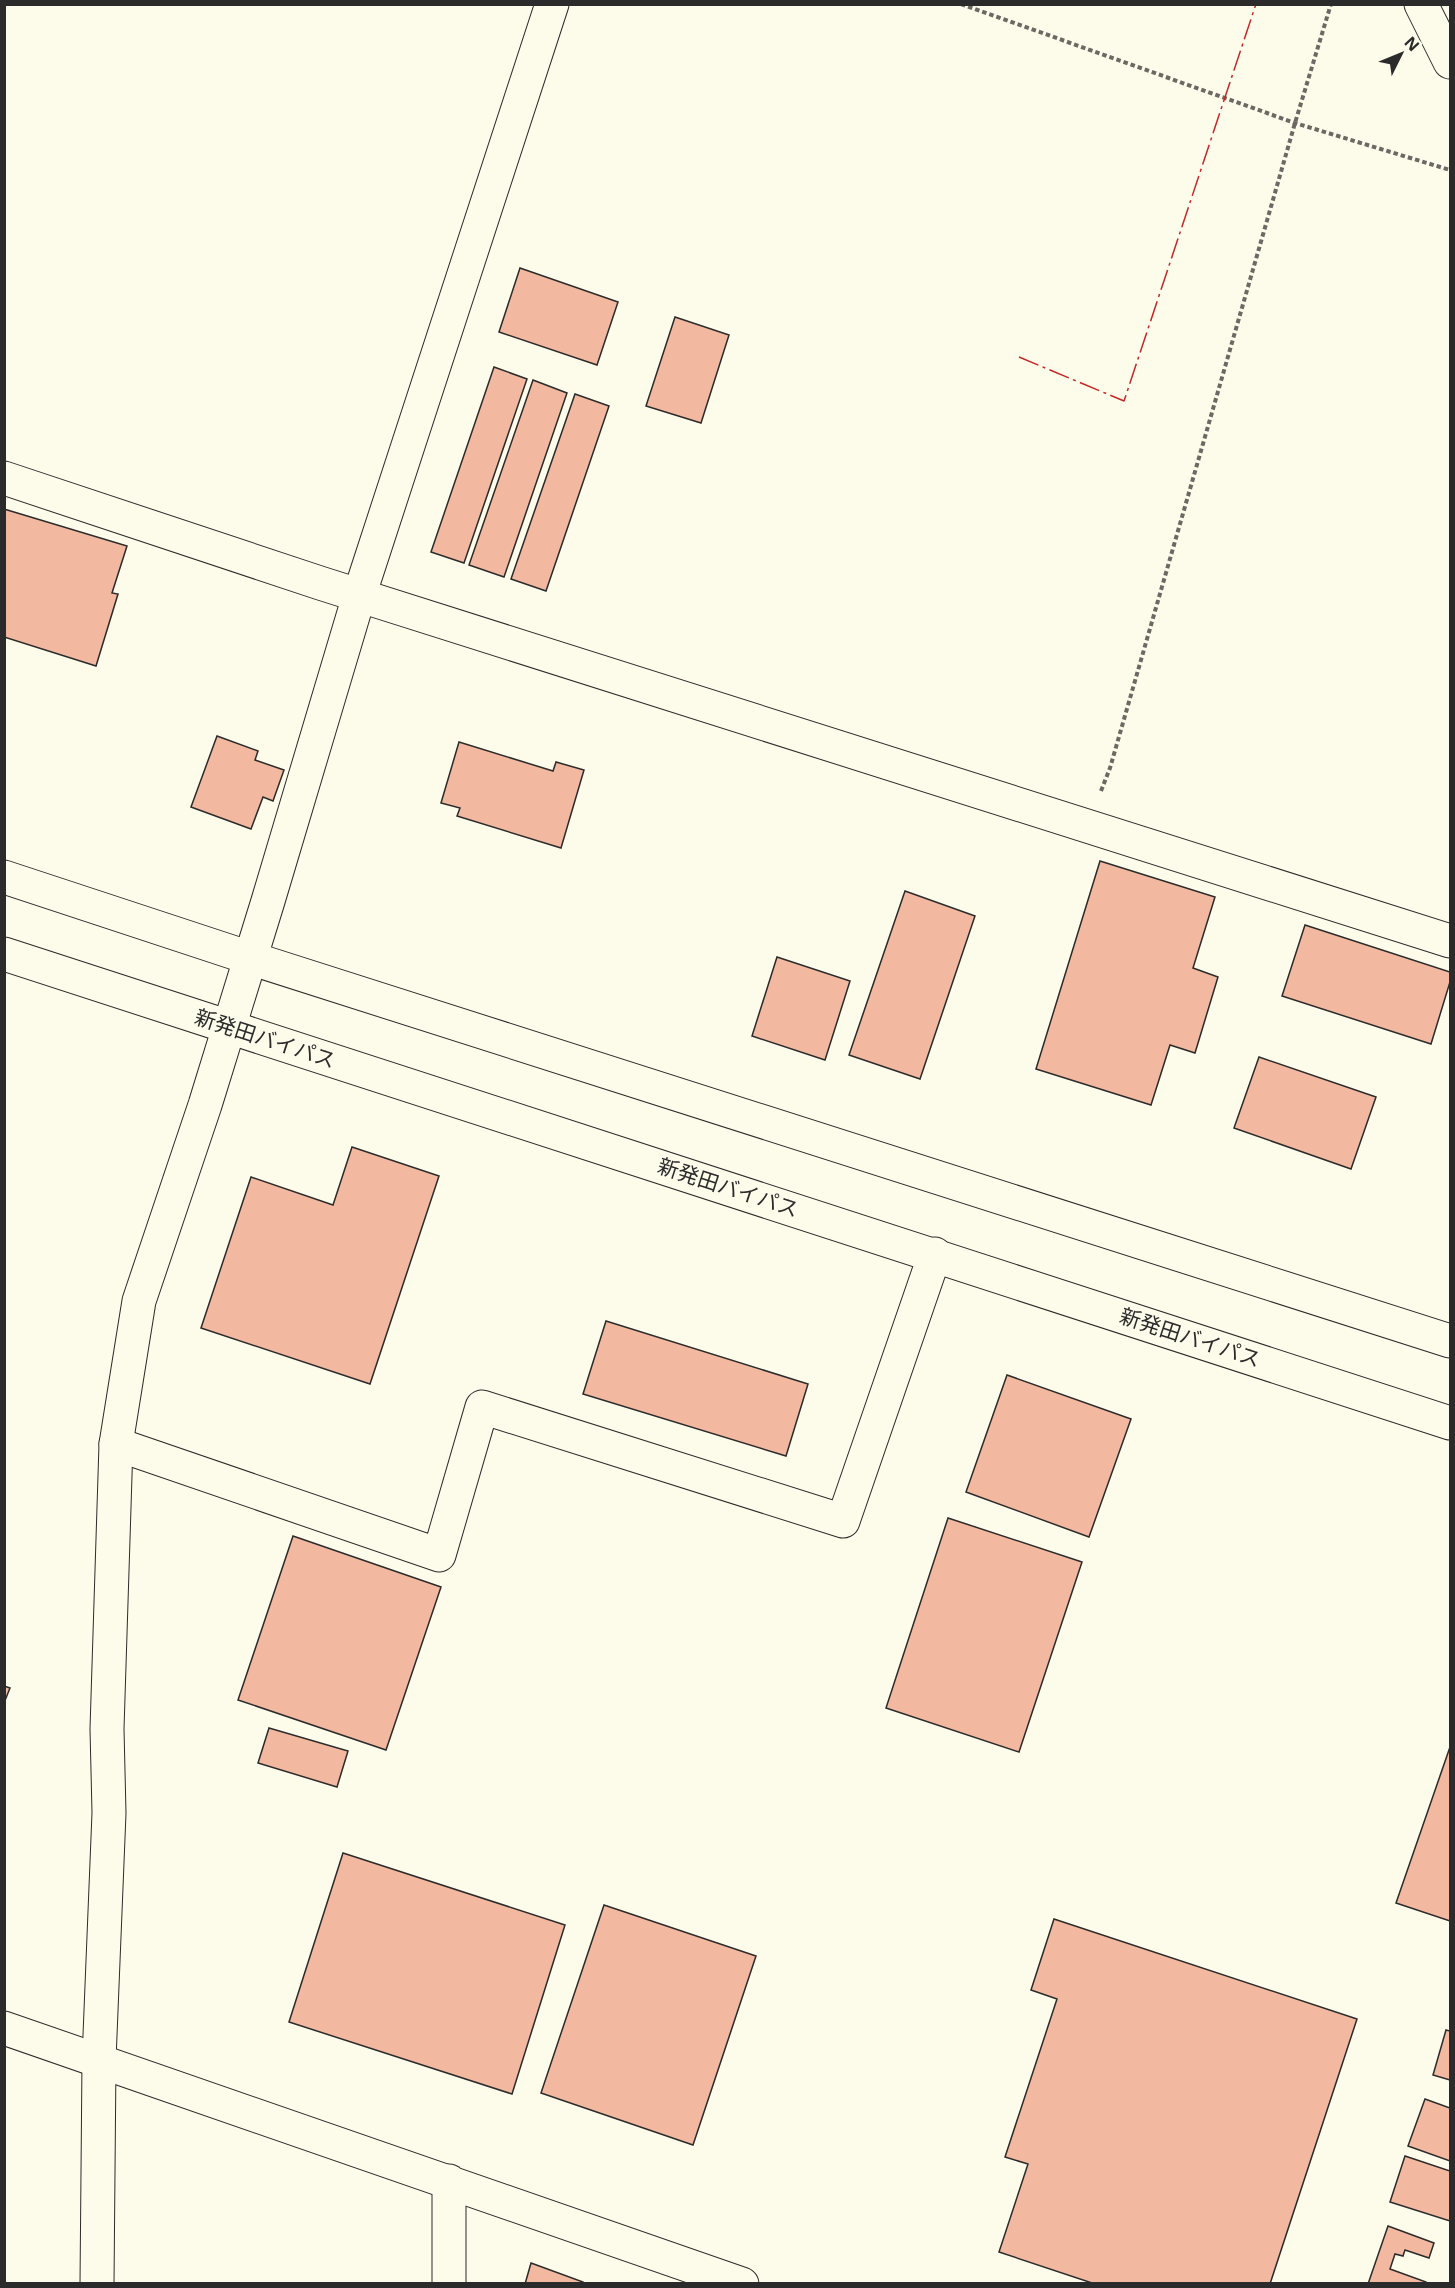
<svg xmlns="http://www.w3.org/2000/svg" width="1455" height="2288" font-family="'Noto Sans','Noto Sans JP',sans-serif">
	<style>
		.building { fill: #f2b8a0; stroke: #2b2b2b; stroke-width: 1.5 }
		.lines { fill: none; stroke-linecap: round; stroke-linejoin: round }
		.minor-casing { stroke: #2b2b2b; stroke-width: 35 }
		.tertiary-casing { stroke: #2b2b2b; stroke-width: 35 }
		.trunk-casing { stroke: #2b2b2b; stroke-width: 35 }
		.path { stroke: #6a6964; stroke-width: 4; stroke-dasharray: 4.5 3; stroke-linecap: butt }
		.minor { stroke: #fdfbea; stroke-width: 33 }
		.tertiary { stroke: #fdfbea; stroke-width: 33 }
		.trunk { stroke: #fdfbea; stroke-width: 33 }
		.power { stroke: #c62828; stroke-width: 1.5; stroke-dasharray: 21 4.5 3 4.5; stroke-linecap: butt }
		.labels { text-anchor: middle; stroke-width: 4.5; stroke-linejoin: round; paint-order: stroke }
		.street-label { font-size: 21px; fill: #2b2b2b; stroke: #fdfbea }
	</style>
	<rect width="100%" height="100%" fill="#fdfbea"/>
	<!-- building -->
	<g class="building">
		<path d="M520,268L618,302L597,365L499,332Z"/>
		<path d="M675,317L729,335L701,423L646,406Z"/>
		<path d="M494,367L527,379L464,563L431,552Z"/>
		<path d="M533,380L567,393L504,577L469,565Z"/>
		<path d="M575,394L609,406L546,591L511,579Z"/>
		<path d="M4,509L127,546L112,593L118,594L96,666L4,637Z"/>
		<path d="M217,736L258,751L255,760L284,770L273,801L263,797L251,829L191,807Z"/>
		<path d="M459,742L553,771L556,762L584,770L561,848L457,816L460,808L441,803Z"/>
		<path d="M1100,861L1215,897L1193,968L1218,977L1195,1053L1170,1045L1151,1105L1036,1069Z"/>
		<path d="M905,891L975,916L920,1079L849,1055Z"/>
		<path d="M1305,925L1450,972V982L1431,1044L1282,996Z"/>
		<path d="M777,957L850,981L825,1060L752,1036Z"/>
		<path d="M1259,1057L1376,1097L1351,1169L1234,1128Z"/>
		<path d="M352,1147L439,1176L370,1384L201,1328L251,1177L333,1205Z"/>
		<path d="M606,1321L808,1384L786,1456L583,1394Z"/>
		<path d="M1007,1375L1131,1419L1089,1537L966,1492Z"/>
		<path d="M948,1518L1082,1562L1019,1752L886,1708Z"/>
		<path d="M293,1536L441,1587L386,1750L238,1700Z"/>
		<path d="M4,1686L10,1688L4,1703Z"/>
		<path d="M269,1728L348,1751L337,1787L258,1763Z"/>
		<path d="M1450,1747V1921L1396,1903Z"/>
		<path d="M343,1853L565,1925L512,2094L289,2022Z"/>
		<path d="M604,1905L756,1956L693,2145L541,2093Z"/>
		<path d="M1054,1919L1357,2019L1270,2284H1095L999,2252L1028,2164L1005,2157L1057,1999L1031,1990Z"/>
		<path d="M1446,2030L1450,2031V2080L1433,2075Z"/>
		<path d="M1425,2099L1450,2108V2161L1408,2146Z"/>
		<path d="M1405,2156L1450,2171V2221L1390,2202Z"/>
		<path d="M1388,2226L1434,2243L1429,2258L1405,2250L1403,2256L1395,2254L1390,2269L1426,2282V2284H1368Z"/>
		<path d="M531,2263L583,2282V2284H525Z"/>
	</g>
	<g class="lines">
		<!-- minor casing -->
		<g class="minor-casing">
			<g id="minor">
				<path d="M4,478L320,583L1450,941"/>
				<path d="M116,1444L439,1555L482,1407L843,1521L935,1254"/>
				<path d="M449,2181V2284"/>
			</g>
		</g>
		<!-- tertiary casing -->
		<g class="tertiary-casing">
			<g id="tertiary">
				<path d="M1421,4L1450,62"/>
				<path d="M4,2028L742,2284"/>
				<path d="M97,2284L99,2060L109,1813L107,1729L116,1444L139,1301L205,1105L268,901L359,596L552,4"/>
			</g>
		</g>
		<!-- trunk casing -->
		<g class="trunk-casing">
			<g id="trunk">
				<path d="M4,877L250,958L1450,1341"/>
				<path d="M4,954L1450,1423"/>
			</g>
		</g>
		<!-- path -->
		<g class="path">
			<path d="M961,4L1295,123L1450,170"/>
			<path d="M1101,791L1110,768L1295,123L1331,4"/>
		</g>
		<!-- minor -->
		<use href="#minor" class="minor"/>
		<!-- tertiary -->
		<use href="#tertiary" class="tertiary"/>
		<!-- trunk -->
		<use href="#trunk" class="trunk"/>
		<!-- power -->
		<path class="power" d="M1019,357L1124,401L1256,4"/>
	</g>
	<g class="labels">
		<!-- street labels -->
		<g class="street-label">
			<text transform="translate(265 1039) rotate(18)" y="7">新発田バイパス</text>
			<text transform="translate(728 1188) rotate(18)" y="7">新発田バイパス</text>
			<text transform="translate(1190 1338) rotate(18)" y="7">新発田バイパス</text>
		</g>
	</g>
	<!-- border -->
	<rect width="1455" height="2288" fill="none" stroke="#2b2b2b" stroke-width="12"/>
	<!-- north arrow -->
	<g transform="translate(1401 54) rotate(47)" stroke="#fdfbea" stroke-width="4.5" paint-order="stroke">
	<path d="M0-4.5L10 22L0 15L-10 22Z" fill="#2b2b2b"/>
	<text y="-9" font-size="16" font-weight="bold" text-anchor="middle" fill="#2b2b2b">N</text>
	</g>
</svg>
